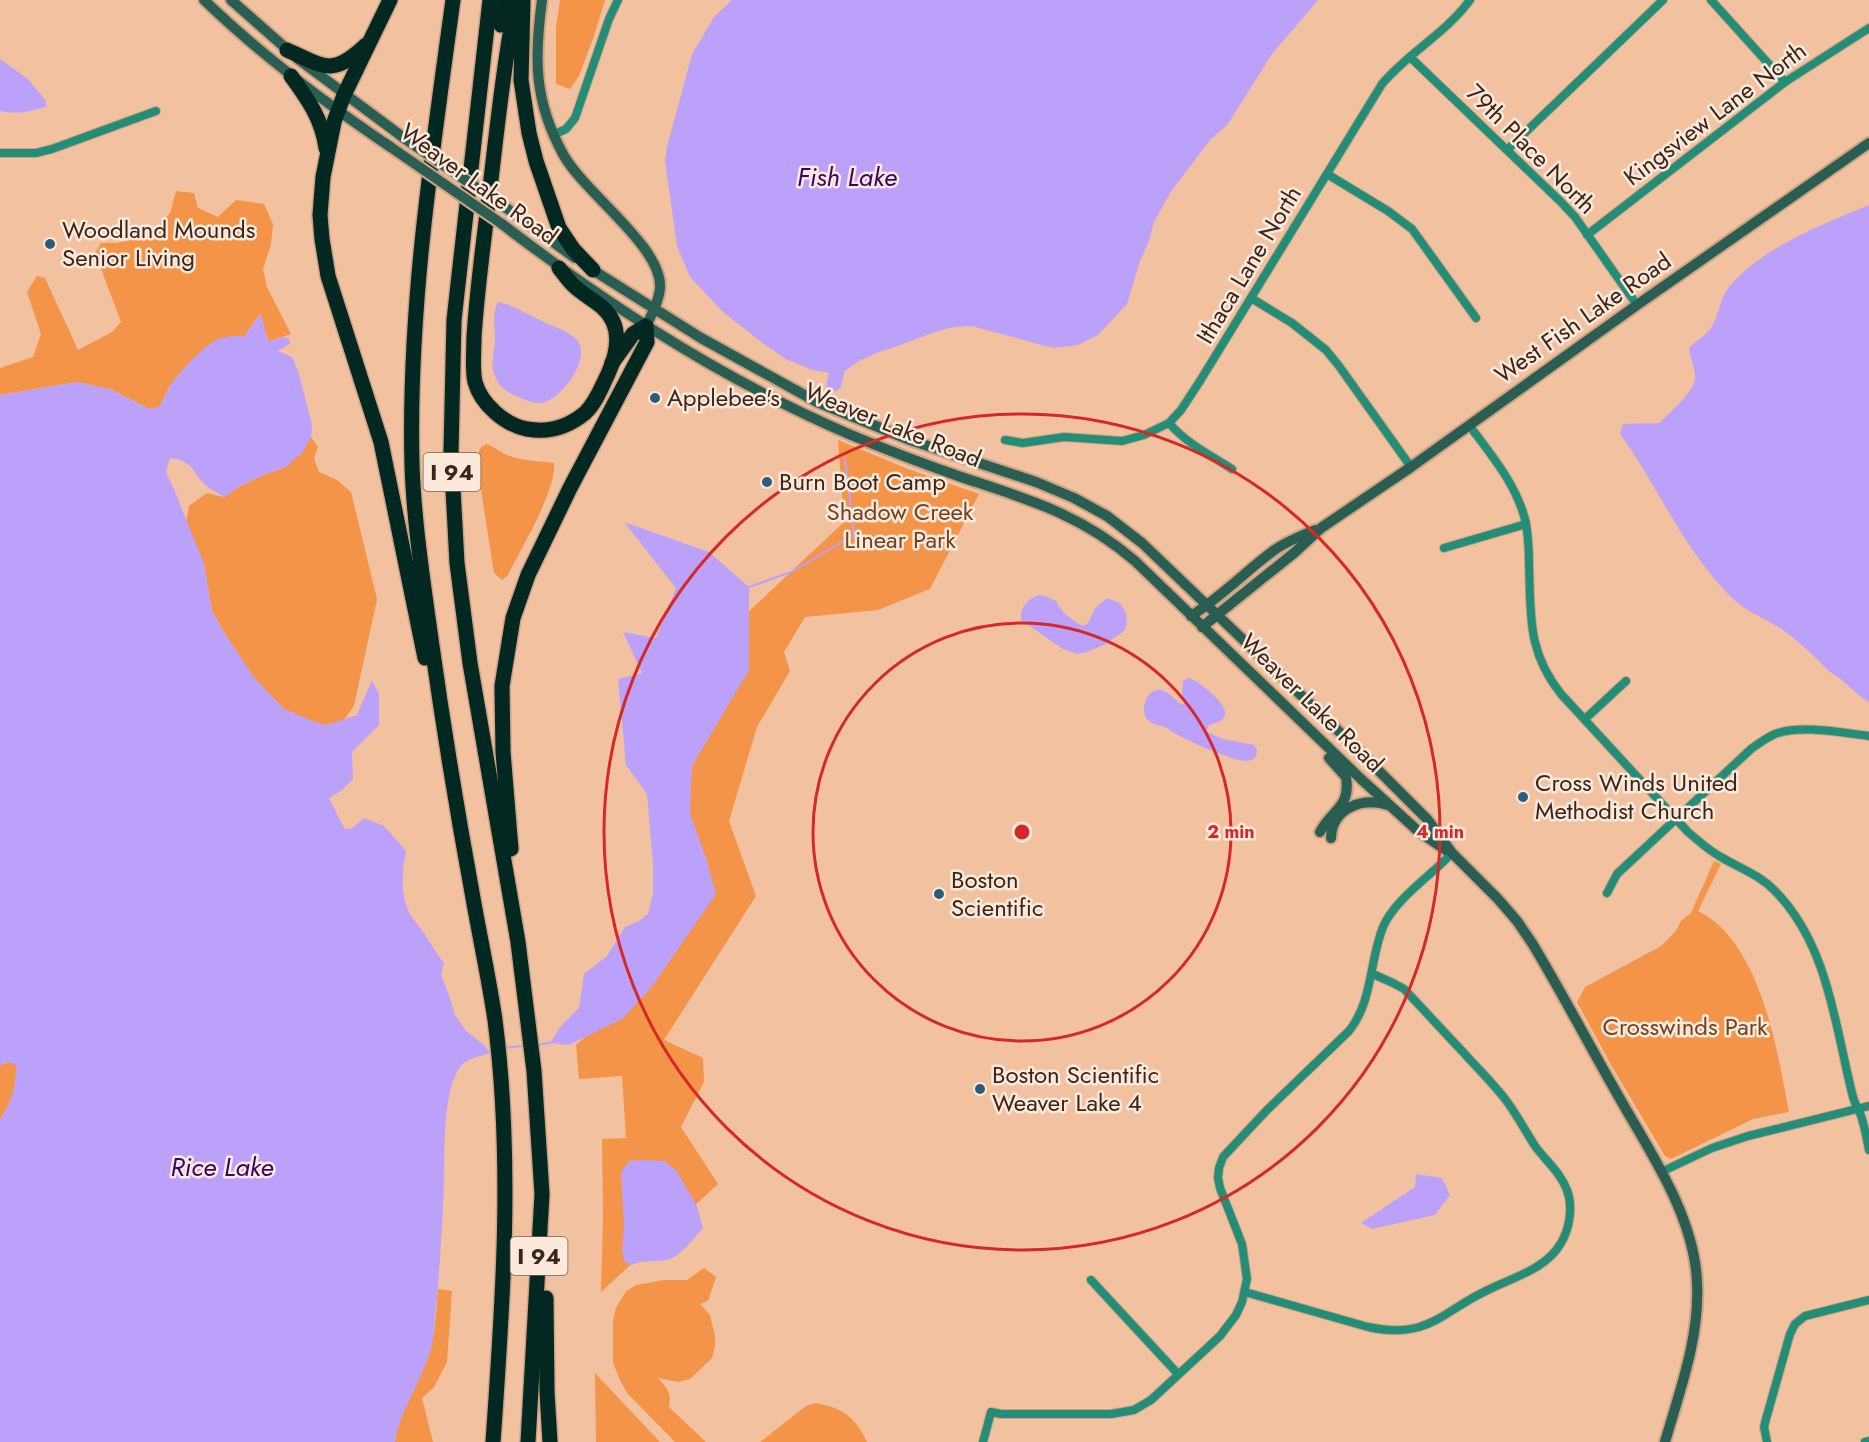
<svg xmlns="http://www.w3.org/2000/svg" width="1869" height="1442" font-family="Jost,sans-serif">
	<style>
		.green { fill: #f39448 }
		.water { fill: #bba1fa }
		.lines { fill: none; stroke-linecap: round; stroke-linejoin: round }
		.stream { stroke: #bba1fa; stroke-width: 2 }
		.river { stroke: #bba1fa; stroke-width: 15 }
		.street-casing { stroke: #cda385; stroke-width: 10 }
		.secondary-casing { stroke: #cda385; stroke-width: 14 }
		.highway-casing { stroke: #cda385; stroke-width: 18 }
		.street { stroke: #238d78; stroke-width: 8 }
		.secondary { stroke: #2a5e52; stroke-width: 10 }
		.highway { stroke: #032821; stroke-width: 15 }
		.secondary-bridge-casing { stroke: #cda385; stroke-width: 14; stroke-linecap: butt }
		.secondary-bridge { stroke: #2a5e52; stroke-width: 10 }
		.ring { fill: none; stroke: #d62828; stroke-width: 3 }
		.poi-dot { fill: #2a5d7a; stroke: #fde9dc; stroke-width: 2 }
		.labels { text-anchor: middle; stroke-width: 5; stroke-linejoin: round; paint-order: stroke }
		.shield { fill: #fde9dc; stroke: #746154; stroke-width: 1.5 }
		.shield-label { font-size: 22px; font-weight: bold; fill: #3a271a }
		.street-label { font-size: 24px; fill: #3a271a; stroke: #fde9dc }
		.poi-label { font-size: 24px; fill: #3a271a; stroke: #fde9dc; text-anchor: start }
		.park-label { font-size: 24px; fill: #6f4423; stroke: #fde9dc }
		.water-label { font-size: 26px; font-style: italic; fill: #36056a; stroke: #fde9dc }
		.centre { fill: #d62828; stroke: #fde9dc; stroke-width: 3 }
		.ring-label { font-size: 18px; text-anchor: middle; font-weight: bold; fill: #d62828; stroke: #fde9dc; stroke-width: 5; stroke-linejoin: round; paint-order: stroke }
	</style>
	<rect width="100%" height="100%" fill="#f2c2a0"/>
	<!-- green -->
	<g class="green">
		<path d="M560,0H605L593,39L579,76L570,89L556,84V27Z"/>
		<path d="M176,191L194,193L198,208L218,217L236,200L264,204L273,224L271,244L263,269L267,287L291,334L270,341C264,335 264,322 260,314L244,337L232,336L180,373L169,387L160,407L149,409L112,390L78,382L0,395V368L33,357L41,334L27,292L37,276L45,278L78,350L112,332L121,322L95,253L101,243H117L149,236L170,213Z"/>
		<path d="M311,437L318,447L314,459L319,472L337,480L351,492L377,599L354,706L344,720L327,725L317,723L304,718L284,709L254,678L225,634L212,611L204,564L186,522L189,506L207,493L224,497L237,488L263,475L284,468L301,453Z"/>
		<path d="M838,440L908,469L979,494L930,589L878,610L805,617L784,652L790,671L757,727L729,821L756,896L664,1040L703,1058L704,1082L681,1127L718,1184L601,1292L603,1216L602,1139L626,1138L622,1076L579,1079L576,1045L632,995L728,631L844,522Z"/>
		<path d="M486,444C493,446 497,450 503,453C518,461 538,461 554,463C557,490 521,548 508,575L502,580L494,573L476,458L481,447Z"/>
		<path d="M1714,861L1721,864L1698,911C1761,942 1777,1050 1789,1112L1753,1119L1671,1159L1665,1156L1610,1063L1577,1002L1585,987L1661,946L1676,931L1681,921L1691,913Z"/>
		<path d="M10,1062L16,1065C17,1085 11,1104 0,1120V1065Z"/>
		<path d="M704,1268L716,1277L708,1301L700,1304L710,1315L715,1336V1346L712,1358L690,1379L678,1382L658,1378C667,1388 672,1393 669,1407L706,1442H675L627,1393L620,1380L613,1363V1320L616,1308L626,1291L636,1285L664,1280H687Z"/>
		<path d="M438,1289L452,1291L447,1362L434,1387L422,1398L433,1442H395C400,1409 421,1381 430,1350C436,1331 436,1308 438,1289Z"/>
		<path d="M595,1373L660,1442H596Z"/>
		<path d="M816,1403C843,1408 855,1417 867,1442H760L806,1406Z"/>
	</g>
	<!-- water -->
	<g class="water">
		<path d="M732,0H1318L1272,54L1228,124L1210,140L1170,193L1154,222L1149,241L1140,261L1127,304L1098,335L1078,345L1053,348L972,326L954,327L935,332L898,346L879,352L857,362L845,371L831,373L812,370L786,359L761,342L722,311L690,277L677,246L665,161L667,147L692,54L714,17Z"/>
		<path d="M0,59L28,79L46,101V107C31,111 16,115 0,111Z"/>
		<path d="M1869,205V702C1859,697 1853,689 1844,682C1839,677 1831,674 1826,668C1819,662 1814,655 1806,649C1796,640 1785,630 1773,624C1760,616 1746,611 1734,600C1685,553 1659,488 1620,434L1623,424L1660,423C1670,412 1696,391 1695,377C1695,367 1690,358 1689,348C1696,341 1708,334 1713,325C1719,313 1720,298 1729,287C1761,248 1823,224 1869,205Z"/>
		<path d="M498,302C509,303 532,317 544,322C554,327 573,332 579,343C589,362 561,399 542,403C534,404 523,399 516,396C502,390 497,384 493,370C491,360 495,348 495,338C495,329 493,319 495,311C495,307 497,305 498,302Z"/>
		<path d="M261,314L267,338L270,341L284,337L290,340V344L278,351L292,357L299,374L312,425L311,437L302,453L284,468L263,475L237,488L224,497C218,493 209,489 204,484C190,468 194,462 170,458L166,472L174,489L204,564L212,611L225,634L254,678L284,709L317,723L327,725L357,715L372,680L379,694V725L352,752L353,779L342,790L329,798L344,828L351,829L364,818L384,826L406,851C402,871 400,893 409,912C412,919 419,925 423,932C431,943 435,952 444,963L441,974L450,998L455,1015L466,1031L484,1045L490,1053C482,1056 470,1058 464,1063C441,1083 445,1159 444,1188C442,1227 440,1267 436,1307C434,1320 435,1335 431,1348C423,1381 400,1408 395,1442H0V1120C11,1104 17,1085 16,1065L10,1062L0,1065V395L78,382L112,390L149,409L159,407C164,400 166,393 170,386C177,374 204,346 216,340C225,336 235,336 244,336Z"/>
		<path d="M624,522L709,552L749,587V670L692,766L690,813L706,858L716,894L651,988L622,1019L569,1045L550,1043L560,1027L579,1008L584,974L607,956L625,927L639,921L648,914L653,893V865L647,794L626,765L618,679L642,673L623,632L656,638L676,588Z"/>
		<path d="M1039,595L1045,596L1056,601C1061,612 1072,621 1083,626C1092,622 1090,616 1095,609C1098,604 1104,601 1108,598L1121,604L1126,614L1127,624L1124,631L1106,644L1087,652L1077,654L1063,649L1021,620C1020,608 1027,599 1039,595Z"/>
		<path d="M1189,678C1198,681 1228,703 1225,715C1223,722 1215,723 1209,725L1206,732L1223,739L1254,745L1257,751L1256,756C1253,759 1252,760 1248,761C1234,762 1188,741 1174,733C1171,732 1169,729 1167,728C1161,725 1154,726 1149,721C1137,709 1149,684 1164,691C1171,694 1176,701 1182,705L1184,703L1182,696L1183,681Z"/>
		<path d="M642,1160L664,1161L676,1170L697,1206L703,1228C695,1237 681,1255 670,1259C658,1263 645,1259 631,1265L624,1261L622,1250L624,1226L621,1172L629,1161Z"/>
		<path d="M1416,1174L1442,1178L1450,1195L1435,1215L1372,1229L1361,1223L1415,1187Z"/>
	</g>
	<g class="lines">
		<!-- stream -->
		<g class="stream">
			<path d="M749,587L791,572L854,535L845,458"/>
			<path d="M535,1045L550,1043"/>
			<path d="M503,1048L524,1046"/>
		</g>
		<!-- river -->
		<path class="river" d="M834,384L841,353"/>
		<!-- street casing -->
		<g class="street-casing">
			<g id="street">
				<path d="M1711,0L1785,82"/>
				<path d="M1410,57L1561,202L1575,217L1637,305"/>
				<path d="M553,135L566,129L575,118L609,19L618,0"/>
				<path d="M1507,150L1663,0"/>
				<path d="M0,153H36L52,149L156,111"/>
				<path d="M1327,174L1388,211L1412,229L1476,318"/>
				<path d="M1587,235L1785,82L1869,28"/>
				<path d="M1251,298L1292,323L1326,350L1339,366L1411,467"/>
				<path d="M1169,423C1186,443 1210,455 1232,469"/>
				<path d="M1469,425C1492,456 1517,485 1526,523C1528,536 1529,550 1529,564C1531,616 1527,651 1561,694L1688,832C1699,841 1708,850 1721,857C1739,868 1760,875 1775,891C1829,946 1835,1027 1853,1097C1855,1105 1860,1111 1862,1119C1865,1129 1867,1139 1869,1150"/>
				<path d="M1005,440L1023,443L1064,437L1122,441L1144,435L1169,423L1181,410L1200,381L1382,84C1408,53 1446,33 1470,0"/>
				<path d="M1444,548L1526,524"/>
				<path d="M1585,719L1626,681"/>
				<path d="M1607,893L1617,874L1751,749C1758,744 1766,738 1775,734C1800,724 1842,733 1869,736"/>
				<path d="M1661,1172L1712,1148L1748,1136L1869,1106"/>
				<path d="M1091,1280L1178,1374"/>
				<path d="M1245,1292L1368,1327C1430,1340 1441,1311 1490,1289C1515,1277 1547,1268 1561,1243C1570,1228 1573,1206 1567,1190C1560,1172 1546,1161 1535,1146C1526,1132 1518,1117 1508,1103C1495,1085 1478,1069 1463,1052C1443,1031 1424,1010 1404,989L1393,983L1373,974"/>
				<path d="M983,1442L991,1412L1001,1414H1111L1134,1410L1151,1400L1220,1336L1236,1315L1242,1302L1247,1279L1242,1244L1220,1188L1218,1178L1219,1168L1223,1157L1267,1110L1349,1031C1373,1001 1369,962 1383,927C1395,899 1431,876 1452,853"/>
				<path d="M1767,1442L1764,1427L1766,1419L1790,1334L1795,1324L1805,1316L1869,1300"/>
				<path d="M1865,1442L1869,1441"/>
			</g>
		</g>
		<!-- secondary casing -->
		<g class="secondary-casing">
			<g id="secondary">
				<path d="M204,0C262,56 325,103 392,148"/>
				<path d="M231,0L298,59L404,138"/>
				<path d="M542,0C534,59 534,101 563,154C584,193 663,247 660,288C659,301 652,314 646,326"/>
				<path d="M505,207L575,258"/>
				<path d="M502,224C610,307 725,381 851,435C887,450 924,464 961,477C1027,499 1081,514 1135,561L1361,779L1418,831L1446,850"/>
				<path d="M588,267L701,338L817,402L910,440L1036,482L1074,498L1107,516L1142,543L1348,740L1427,819L1452,853L1498,899L1517,921L1532,943C1561,991 1587,1041 1615,1090C1647,1148 1694,1213 1697,1282C1700,1337 1680,1390 1665,1442"/>
				<path d="M1191,616C1221,597 1245,572 1273,551C1285,542 1301,536 1315,530"/>
				<path d="M1202,627L1294,553L1321,528L1411,467L1637,305L1869,143"/>
				<path d="M1320,832C1332,809 1351,808 1346,777L1329,758"/>
				<path d="M1331,838C1332,808 1362,797 1388,805"/>
			</g>
		</g>
		<!-- highway casing -->
		<g class="highway-casing">
			<g id="highway">
				<path d="M390,0L344,95L334,122L323,177L320,215L322,239L328,276L381,442L425,658"/>
				<path d="M453,0C432,154 408,309 412,465C414,523 423,581 431,639C443,725 457,811 473,898C480,938 489,979 495,1020C513,1160 503,1302 493,1442"/>
				<path d="M490,0L454,320L451,452L457,563L470,663L518,942L534,1071L542,1194L528,1442"/>
				<path d="M516,0C501,79 494,159 484,238C480,271 476,304 474,337C474,352 472,368 475,382C481,404 505,425 527,429C548,433 568,427 585,413C596,403 602,386 608,374C618,352 623,325 602,307C593,299 582,294 573,285C568,280 564,274 559,268"/>
				<path d="M523,2L521,80L529,133L536,161L559,228L573,249L593,270"/>
				<path d="M501,25L505,0"/>
				<path d="M287,50C325,67 332,77 366,45"/>
				<path d="M291,76C308,99 322,119 326,148"/>
				<path d="M511,849L503,752L502,686L513,618L528,575L570,488L647,342L646,326L633,334L612,363"/>
				<path d="M546,1298L547,1392L550,1442"/>
			</g>
		</g>
		<!-- street -->
		<use href="#street" class="street"/>
		<!-- secondary -->
		<use href="#secondary" class="secondary"/>
		<!-- highway -->
		<use href="#highway" class="highway"/>
		<!-- secondary-bridge casing -->
		<g class="secondary-bridge-casing">
			<g id="secondary-bridge">
				<path d="M404,138L505,207"/>
				<path d="M392,148L502,224"/>
			</g>
		</g>
		<!-- secondary-bridge -->
		<use href="#secondary-bridge" class="secondary-bridge"/>
	</g>
	<!-- distance rings -->
	<g class="ring">
		<circle cx="1022" cy="832" r="209"/>
		<circle cx="1022" cy="832" r="418"/>
	</g>
	<!-- markers -->
	<g class="poi-dot">
		<circle cx="50" cy="244" r="6"/>
		<circle cx="655" cy="398" r="6"/>
		<circle cx="767" cy="482" r="6"/>
		<circle cx="1523" cy="797" r="6"/>
		<circle cx="939" cy="894" r="6"/>
		<circle cx="980" cy="1089" r="6"/>
	</g>
	<g class="labels">
		<!-- shield labels -->
		<g class="shield">
			<rect x="423.5" y="453" width="57" height="38" rx="4.5"/>
			<rect x="510.5" y="1237" width="57" height="38" rx="4.5"/>
		</g>
		<g class="shield-label">
			<text x="452" y="480">I 94</text>
			<text x="539" y="1264">I 94</text>
		</g>
		<!-- street labels -->
		<g class="street-label">
			<text transform="translate(1715 114) rotate(-37)" y="8">Kingsview Lane North</text>
			<text transform="translate(1531 149) rotate(45)" y="8">79th Place North</text>
			<text transform="translate(479 184) rotate(36)" y="8">Weaver Lake Road</text>
			<text transform="translate(1249 265) rotate(-59)" y="8">Ithaca Lane North</text>
			<text transform="translate(1583 318) rotate(-35)" y="8">West Fish Lake Road</text>
			<text transform="translate(893 425) rotate(22)" y="8">Weaver Lake Road</text>
			<text transform="translate(1312 703) rotate(44)" y="8">Weaver Lake Road</text>
		</g>
		<!-- poi labels -->
		<g class="poi-label">
			<text x="62" y="238">Woodland Mounds<tspan x="62" dy="28">Senior Living</tspan></text>
			<text x="667" y="406">Applebee's</text>
			<text x="779" y="490">Burn Boot Camp</text>
			<text x="1535" y="791">Cross Winds United<tspan x="1535" dy="28">Methodist Church</tspan></text>
			<text x="951" y="888">Boston<tspan x="951" dy="28">Scientific</tspan></text>
			<text x="992" y="1083">Boston Scientific<tspan x="992" dy="28">Weaver Lake 4</tspan></text>
		</g>
		<!-- park labels -->
		<g class="park-label">
			<text x="900" y="520">Shadow Creek<tspan x="900" dy="28">Linear Park</tspan></text>
			<text x="1685" y="1035">Crosswinds Park</text>
		</g>
		<!-- water labels -->
		<g class="water-label">
			<text x="847" y="186">Fish Lake</text>
			<text x="222" y="1176">Rice Lake</text>
		</g>
	</g>
	<circle cx="1022" cy="832" r="9" class="centre"/>
	<g class="ring-label">
		<text x="1231" y="838">2 min</text>
		<text x="1440" y="838">4 min</text>
	</g>
</svg>
